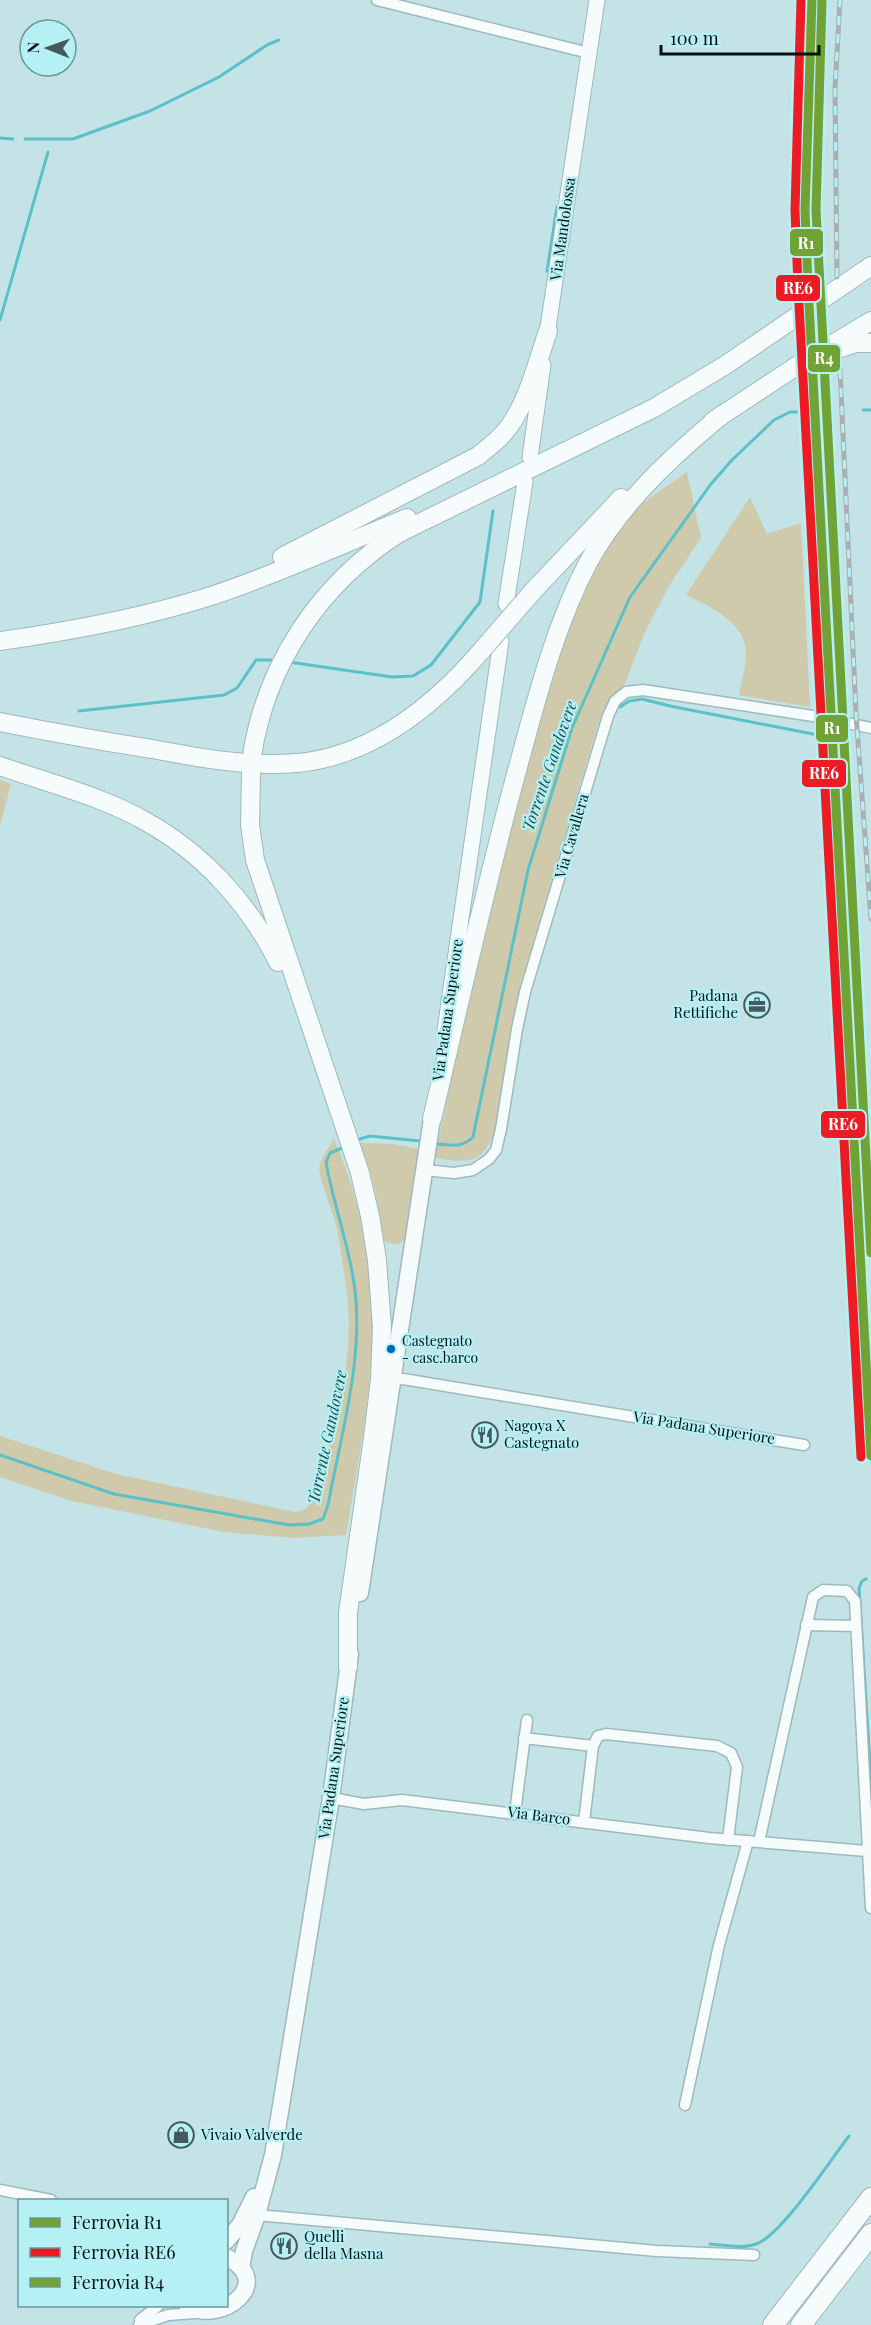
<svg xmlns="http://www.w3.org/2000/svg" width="871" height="2325" font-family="'Playfair Display',serif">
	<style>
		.green { fill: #cecaab }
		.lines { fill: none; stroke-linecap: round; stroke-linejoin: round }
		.stream { stroke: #5bc1c8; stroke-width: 3 }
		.minor-casing { stroke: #9fb9bb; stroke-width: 13 }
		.secondary-casing { stroke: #9fb9bb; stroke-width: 17 }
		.primary-casing { stroke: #9fb9bb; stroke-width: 19 }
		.trunk-casing { stroke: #9fb9bb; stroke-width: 20 }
		.motorway-casing { stroke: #9fb9bb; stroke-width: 22 }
		.minor { stroke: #f6fbfb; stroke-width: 10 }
		.secondary { stroke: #f6fbfb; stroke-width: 15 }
		.primary { stroke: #f6fbfb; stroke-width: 16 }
		.trunk { stroke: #f6fbfb; stroke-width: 18 }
		.motorway { stroke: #f6fbfb; stroke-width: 20 }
		.rail-casing { stroke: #a9b0b1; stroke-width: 5 }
		.rail { stroke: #b5f0f4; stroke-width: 3; stroke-dasharray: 9; stroke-linecap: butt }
		.trunk-bridge-casing { stroke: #9fb9bb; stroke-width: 20; stroke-linecap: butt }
		.trunk-bridge { stroke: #f6fbfb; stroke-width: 18 }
		.rail-1-casing { stroke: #b5f0f4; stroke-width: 14 }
		.rail-2-casing { stroke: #b5f0f4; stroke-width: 14 }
		.rail-3-casing { stroke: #b5f0f4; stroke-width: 14 }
		.rail-1 { stroke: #71a236; stroke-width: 9 }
		.rail-2 { stroke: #ed1c24; stroke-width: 9 }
		.rail-3 { stroke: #71a236; stroke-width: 9 }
		.bus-dot { fill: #0065bd; stroke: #b5f0f4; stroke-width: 2 }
		.labels { text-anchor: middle; stroke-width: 4.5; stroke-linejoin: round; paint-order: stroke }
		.bus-label { font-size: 14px; fill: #001113; stroke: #b5f0f4; text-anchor: start }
		.street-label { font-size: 15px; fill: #001113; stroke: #b5f0f4 }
		.poi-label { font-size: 15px; fill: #001113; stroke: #b5f0f4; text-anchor: start }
		.water-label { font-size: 16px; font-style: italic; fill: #194f53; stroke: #b5f0f4 }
		.line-badge { stroke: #b5f0f4; stroke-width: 2 }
		.badge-label { font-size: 16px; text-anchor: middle; font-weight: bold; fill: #fff }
	</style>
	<rect width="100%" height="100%" fill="#c3e3e6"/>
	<!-- green -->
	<g class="green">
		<path d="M687,472L701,538L669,586L644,634L614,712L598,724L520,987L494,1133C482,1165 466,1163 435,1158L479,942L561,640L584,589L626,515Z"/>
		<path d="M750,497L767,534L801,523L810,707L739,695C741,682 746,667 746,654C747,623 709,606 686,595Z"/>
		<path d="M0,780L11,784L0,826Z"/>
		<path d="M334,1139C368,1215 378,1303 369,1386C364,1436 354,1486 346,1535L293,1538L224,1532L72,1501L0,1477V1436L116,1474L295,1512L306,1509L311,1502C335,1430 358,1356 345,1279C342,1261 340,1243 336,1225C331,1206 322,1188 319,1168L321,1160Z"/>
		<path d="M360,1143L392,1144L419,1149L405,1239L398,1245L384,1241L375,1188Z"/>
	</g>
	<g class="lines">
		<!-- stream -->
		<g class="stream">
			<path d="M0,138L13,139"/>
			<path d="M25,139H73L150,111L219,77L267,45L279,40"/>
			<path d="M547,271L557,207"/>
			<path d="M0,320L48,152"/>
			<path d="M863,410H871"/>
			<path d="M289,662L392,677L413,676L431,665L480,602L493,511"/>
			<path d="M620,707L629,701L642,699L670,706L823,736"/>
			<path d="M79,711L224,695L237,688L256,660H271"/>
			<path d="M357,1140L370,1136L420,1141"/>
			<path d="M437,1144C452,1145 462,1148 473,1137L528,870L572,728L630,597L711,484L732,460L774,420L790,412H809"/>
			<path d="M0,1455L114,1494L289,1525L309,1524L323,1519L328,1505C341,1434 365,1355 354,1283C348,1242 333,1203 326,1162L330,1153L342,1148"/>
			<path d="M866,1579L862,1581L859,1588L871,1780"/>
			<path d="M710,2244C724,2245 742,2249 756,2244C781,2236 831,2159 849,2136"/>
		</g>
		<!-- minor casing -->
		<g class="minor-casing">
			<g id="minor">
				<path d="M377,0L589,53"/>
				<path d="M424,1170L454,1173L473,1170L489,1159L496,1150L501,1129L517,1029L525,992L608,716L615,701L626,692L643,690L813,716L871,728"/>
				<path d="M392,1380L403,1379L804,1445"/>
				<path d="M806,1625L856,1626"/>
				<path d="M524,1738L593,1746"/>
				<path d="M331,1798L364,1804L402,1800L709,1838L867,1851"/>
				<path d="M515,1813L527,1720"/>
				<path d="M584,1822L593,1746L598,1736L606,1734L717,1746L731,1753L737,1767L728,1840"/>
				<path d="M759,1842L813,1597L823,1590L847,1591L855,1601L871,1908"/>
				<path d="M685,2105L719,1945L748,1841"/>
				<path d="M0,2190L51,2200"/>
				<path d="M257,2215L657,2251L754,2255"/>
				<path d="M140,2320L158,2306"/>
				<path d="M139,2325L168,2315L195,2313"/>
			</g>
		</g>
		<!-- secondary casing -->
		<g class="secondary-casing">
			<g id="secondary">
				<path d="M546,341L597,0"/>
				<path d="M530,457L543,365"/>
				<path d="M506,604L525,482"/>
				<path d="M445,1030L501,641"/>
			</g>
		</g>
		<!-- primary casing -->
		<g class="primary-casing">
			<g id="primary">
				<path d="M360,1593L432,1119"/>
				<path d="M226,2241L240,2225L254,2197"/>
				<path d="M241,2268L244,2251L257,2215L273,2155L331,1798L350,1654"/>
				<path d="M188,2306C222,2325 277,2282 226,2257"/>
			</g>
		</g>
		<!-- trunk casing -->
		<g class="trunk-casing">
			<g id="trunk">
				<path d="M835,350L856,343H871"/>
				<path d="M713,421L795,367L871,321"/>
				<path d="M282,557L478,456C486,449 496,442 503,434C526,409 537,363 548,331"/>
				<path d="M534,590L621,498"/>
				<path d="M0,641C72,631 142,618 211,596C278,574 342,544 407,518"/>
				<path d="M0,722C51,732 101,741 152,749C200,758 248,767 297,763C373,756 434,706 482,650"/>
				<path d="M252,756C266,663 321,583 399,533L654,408L724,366L871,266"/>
				<path d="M0,766C48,783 101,796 145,821C203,853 249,904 278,962"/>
				<path d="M251,773L250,825L255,860L360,1173L370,1216L377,1260L382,1327L380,1379L373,1438L348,1613V1667"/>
				<path d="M432,1119C460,1001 486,883 518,767C537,697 555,625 589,561C621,503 672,456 723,414"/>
			</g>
		</g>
		<!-- motorway casing -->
		<g class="motorway-casing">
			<g id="motorway">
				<path d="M773,2325L871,2198"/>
				<path d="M801,2325L871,2234"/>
			</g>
		</g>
		<!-- minor -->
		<use href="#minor" class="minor"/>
		<!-- secondary -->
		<use href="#secondary" class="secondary"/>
		<!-- primary -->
		<use href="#primary" class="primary"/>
		<!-- trunk -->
		<use href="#trunk" class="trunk"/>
		<!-- motorway -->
		<use href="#motorway" class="motorway"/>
		<!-- rail casing -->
		<g class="rail-casing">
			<g id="rail">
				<path d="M837,277L835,89L840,0"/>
				<path d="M840,370L856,714L871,919"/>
			</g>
		</g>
		<!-- rail -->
		<use href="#rail" class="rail"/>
		<!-- trunk-bridge casing -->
		<g class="trunk-bridge-casing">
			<path id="trunk-bridge" d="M482,650L534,590"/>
		</g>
		<!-- trunk-bridge -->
		<use href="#trunk-bridge" class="trunk-bridge"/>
		<!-- rail-1 casing -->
		<g class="rail-1-casing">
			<path id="rail-1" d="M812,0L805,210L808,286L871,1456"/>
		</g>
		<!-- rail-2 casing -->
		<g class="rail-2-casing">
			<path id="rail-2" d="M801,0L795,210L798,286L861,1457"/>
		</g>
		<!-- rail-3 casing -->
		<g class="rail-3-casing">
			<path id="rail-3" d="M822,0L816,210L871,1253"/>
		</g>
		<!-- rail-1 -->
		<use href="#rail-1" class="rail-1"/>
		<!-- rail-2 -->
		<use href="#rail-2" class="rail-2"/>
		<!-- rail-3 -->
		<use href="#rail-3" class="rail-3"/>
	</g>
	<!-- icons -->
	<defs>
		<g id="office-ring" transform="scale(1.35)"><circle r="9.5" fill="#b5f0f4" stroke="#445a5d" stroke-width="1.5"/><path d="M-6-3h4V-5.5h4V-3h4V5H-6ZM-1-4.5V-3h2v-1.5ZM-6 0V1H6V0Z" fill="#445a5d"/></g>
		<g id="restaurant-ring" transform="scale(1.35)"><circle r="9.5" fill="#b5f0f4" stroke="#445a5d" stroke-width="1.5"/><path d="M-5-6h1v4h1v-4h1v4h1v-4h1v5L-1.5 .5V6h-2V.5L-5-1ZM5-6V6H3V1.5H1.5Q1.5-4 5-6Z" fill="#445a5d"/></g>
		<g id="shop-ring" transform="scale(1.35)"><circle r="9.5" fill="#b5f0f4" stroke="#445a5d" stroke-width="1.5"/><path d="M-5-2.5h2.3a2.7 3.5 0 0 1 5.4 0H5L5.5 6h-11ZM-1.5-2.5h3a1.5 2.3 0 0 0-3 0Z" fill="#445a5d"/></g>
	</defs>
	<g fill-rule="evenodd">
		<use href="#office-ring" x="757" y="1005"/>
		<use href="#restaurant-ring" x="485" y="1435"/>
		<use href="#shop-ring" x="181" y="2135"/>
		<use href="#restaurant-ring" x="284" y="2246"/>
	</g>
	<!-- markers -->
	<circle class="bus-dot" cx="391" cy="1349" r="5"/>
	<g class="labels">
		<!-- bus labels -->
		<g class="bus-label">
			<text x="402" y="1346">Castegnato<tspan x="402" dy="17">- casc.barco</tspan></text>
		</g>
		<!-- street labels -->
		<g class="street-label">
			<text transform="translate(563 229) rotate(-82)" y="5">Via Mandolossa</text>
			<text transform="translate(572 836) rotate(-74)" y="5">Via Cavallera</text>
			<text transform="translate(448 1010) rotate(-82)" y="5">Via Padana Superiore</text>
			<text transform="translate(704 1428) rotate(9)" y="5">Via Padana Superiore</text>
			<text transform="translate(334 1768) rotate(-82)" y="5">Via Padana Superiore</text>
			<text transform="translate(539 1816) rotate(7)" y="5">Via Barco</text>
		</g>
		<!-- poi labels -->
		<g class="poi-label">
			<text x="738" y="1001" text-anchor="end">Padana<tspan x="738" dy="17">Rettifiche</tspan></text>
			<text x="504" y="1431">Nagoya X<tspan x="504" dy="17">Castegnato</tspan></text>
			<text x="201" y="2140">Vivaio Valverde</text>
			<text x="304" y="2242">Quelli<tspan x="304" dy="17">della Masna</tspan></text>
		</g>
		<!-- water labels -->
		<g class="water-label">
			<text transform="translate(549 766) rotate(-71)" y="6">Torrente Gandovere</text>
			<text transform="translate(327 1437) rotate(-78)" y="6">Torrente Gandovere</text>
		</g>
	</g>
	<g class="line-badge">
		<rect x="789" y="228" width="35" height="29" rx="6" fill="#71a236"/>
		<rect x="775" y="274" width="46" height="28" rx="6" fill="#ed1c24"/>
		<rect x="807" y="344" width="34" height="29" rx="6" fill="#71a236"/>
		<rect x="815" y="714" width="34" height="29" rx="6" fill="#71a236"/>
		<rect x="801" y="759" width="46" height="29" rx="6" fill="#ed1c24"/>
		<rect x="820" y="1110" width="46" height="29" rx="6" fill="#ed1c24"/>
	</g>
	<g class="badge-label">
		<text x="806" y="249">R1</text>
		<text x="798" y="294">RE6</text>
		<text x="824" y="364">R4</text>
		<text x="832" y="734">R1</text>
		<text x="824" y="779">RE6</text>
		<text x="843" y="1130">RE6</text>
	</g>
	<!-- legend -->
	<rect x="18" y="2199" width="210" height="108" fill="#b5f0f4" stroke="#6d979a" stroke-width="1.5"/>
	<rect x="30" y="2218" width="30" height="9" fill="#71a236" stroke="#6d979a" stroke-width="1.5"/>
	<text x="72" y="2229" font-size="18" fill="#001113">Ferrovia R1</text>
	<rect x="30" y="2248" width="30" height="9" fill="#ed1c24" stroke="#6d979a" stroke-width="1.5"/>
	<text x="72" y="2259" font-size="18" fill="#001113">Ferrovia RE6</text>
	<rect x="30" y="2278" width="30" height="9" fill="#71a236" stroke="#6d979a" stroke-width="1.5"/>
	<text x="72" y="2289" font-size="18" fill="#001113">Ferrovia R4</text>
	<!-- north arrow -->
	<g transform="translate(48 48) rotate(271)"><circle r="28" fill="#b5f0f4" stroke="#6d979a" stroke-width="1.5"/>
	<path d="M0-4.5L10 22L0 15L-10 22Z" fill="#445a5d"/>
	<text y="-9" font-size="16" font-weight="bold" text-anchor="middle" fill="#001113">N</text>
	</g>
	<!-- scale -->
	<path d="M661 45v9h158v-9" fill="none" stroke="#001113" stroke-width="3"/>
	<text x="670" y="45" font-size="18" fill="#001113" stroke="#b5f0f4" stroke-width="4.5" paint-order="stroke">100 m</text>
</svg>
